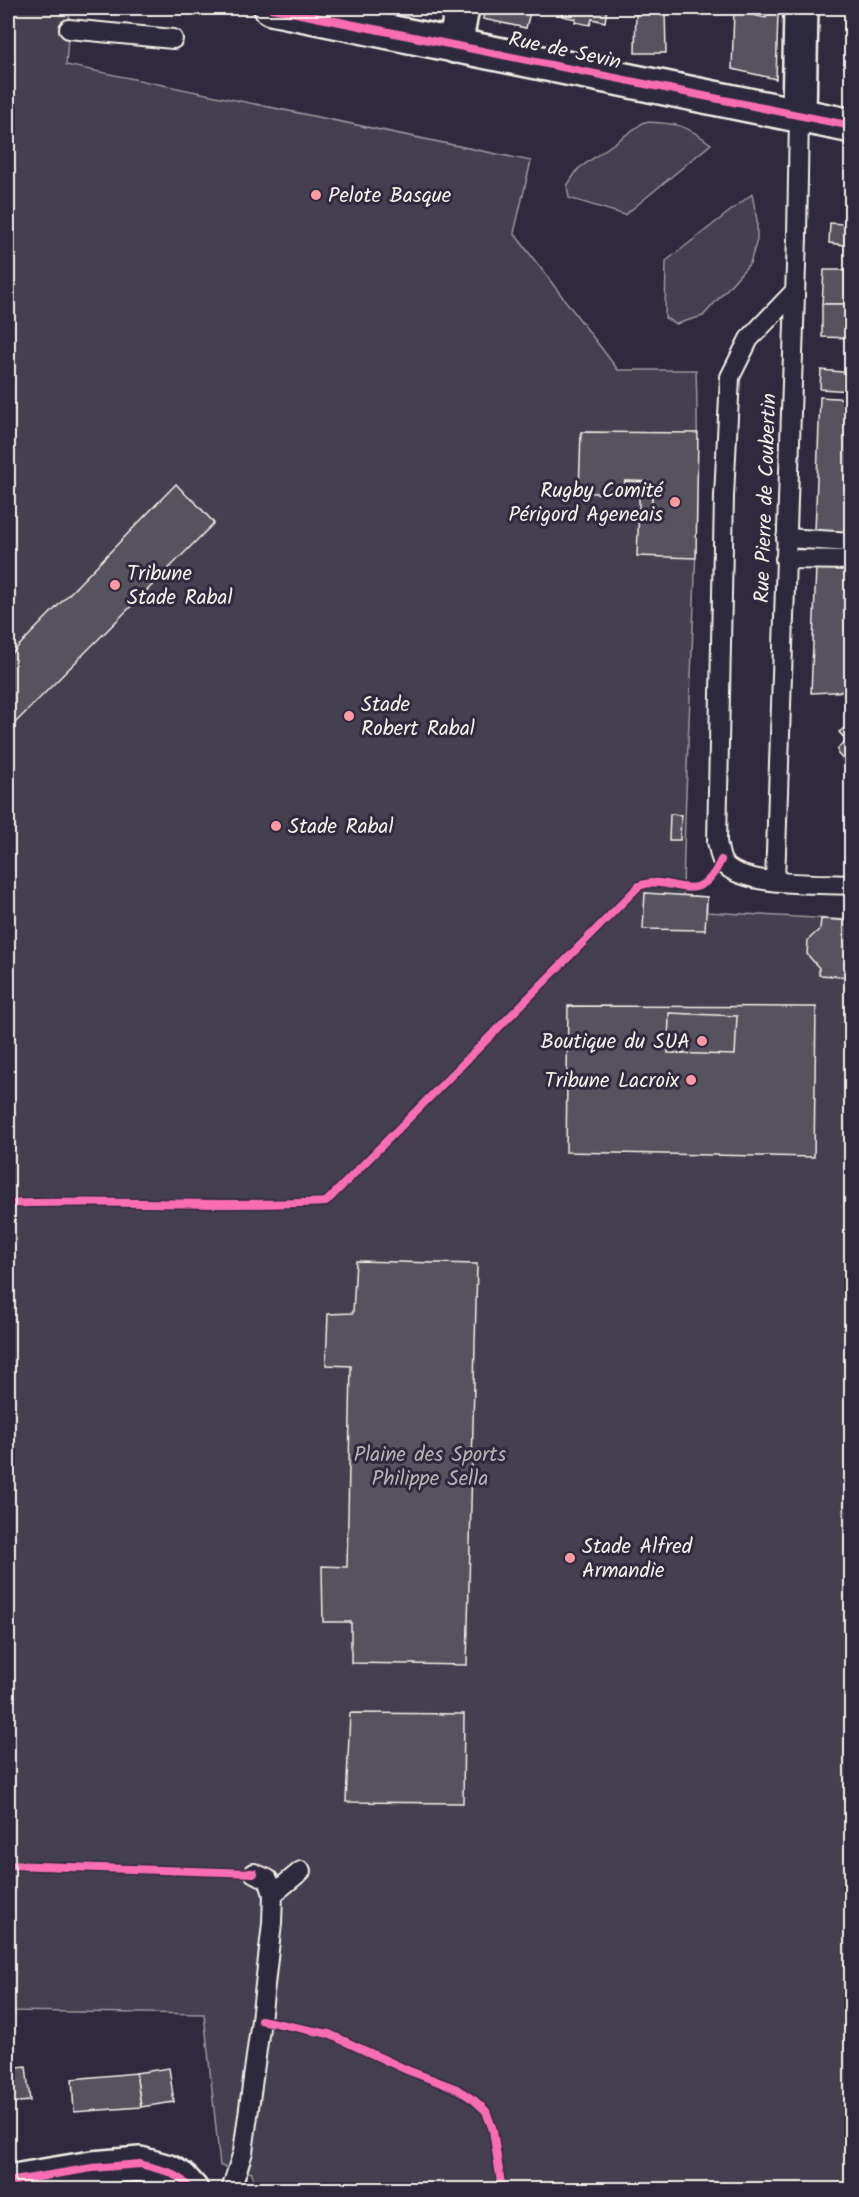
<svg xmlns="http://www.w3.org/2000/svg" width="859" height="2197" font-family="Kalam,sans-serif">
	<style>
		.green { fill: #454050; stroke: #9c989c; stroke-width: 1.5 }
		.building { fill: #56525f; stroke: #f4f1e8; stroke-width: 1.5 }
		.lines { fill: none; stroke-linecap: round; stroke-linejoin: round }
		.service-casing { stroke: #f4f1e8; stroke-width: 22 }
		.minor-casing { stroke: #f4f1e8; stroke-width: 38 }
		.service { stroke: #2f2a3d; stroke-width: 18 }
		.minor { stroke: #2f2a3d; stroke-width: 33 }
		.cycleway-casing { stroke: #2f2a3d; stroke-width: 11 }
		.cycleway { stroke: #f96db3; stroke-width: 8 }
		.poi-dot { fill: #ff9aa2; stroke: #2f2a3d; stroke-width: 2 }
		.labels { text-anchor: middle; stroke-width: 6; stroke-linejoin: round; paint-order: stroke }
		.street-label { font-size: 21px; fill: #f4f1e8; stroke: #2f2a3d }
		.poi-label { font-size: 21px; fill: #f4f1e8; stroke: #2f2a3d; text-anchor: start }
		.park-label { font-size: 21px; fill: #b7b3b3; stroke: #2f2a3d }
	</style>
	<rect width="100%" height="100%" fill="#2f2a3d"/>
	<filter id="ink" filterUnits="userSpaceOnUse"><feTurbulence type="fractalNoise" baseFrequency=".0167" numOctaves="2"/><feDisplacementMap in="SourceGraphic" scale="12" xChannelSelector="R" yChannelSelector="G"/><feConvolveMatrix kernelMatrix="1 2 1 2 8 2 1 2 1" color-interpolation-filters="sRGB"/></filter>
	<g filter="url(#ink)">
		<!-- green -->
		<g class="green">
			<path d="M8,8H70L66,65L531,161L514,233L618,370H696C702,545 686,720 683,895L707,897V912L851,920V2189H255L252,2173L220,2166L204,2014L8,2011Z"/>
			<path d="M644,122C676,123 685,124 711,144L625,215L569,198L567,186L578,169Z"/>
			<path d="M752,194L757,220V240L750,263L703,316L676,324L665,318L666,261Z"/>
		</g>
		<!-- building -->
		<g class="building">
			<path d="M485,8H531L526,28L483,19Z"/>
			<path d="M564,8H607L605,22L592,19L590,25L575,22L576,19L562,16Z"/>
			<path d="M636,8H665L666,53H635Z"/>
			<path d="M734,11L766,18L768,13H778L776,79L732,69Z"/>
			<path d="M852,183V246L829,243L830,223L843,224Z"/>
			<path d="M824,270H852V304H822Z"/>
			<path d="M822,304H852V338L822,337Z"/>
			<path d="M821,370L852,373V391L820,389Z"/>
			<path d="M820,397L852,399V532H815Z"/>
			<path d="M581,432L698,433L696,558L637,556L639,509H651L653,482L625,481L624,495L579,492Z"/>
			<path d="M625,481L653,482L651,509H639V494L624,495Z"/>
			<path d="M176,484L188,497L194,501L214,523L8,730V657Z"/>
			<path d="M816,567H852V691L811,693Z"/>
			<path d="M852,722V776L849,774L848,765L838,754V748L847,741L839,732Z"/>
			<path d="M670,814L681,815L680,840H669Z"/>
			<path d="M645,893L707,897L705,930L643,929Z"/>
			<path d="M821,919L852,921V977L819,975V968L807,954L808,940L820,929Z"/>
			<path d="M568,1006L816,1007L814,1157L566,1152Z"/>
			<path d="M669,1013L737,1016L735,1055L668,1053Z"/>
			<path d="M356,1261L477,1264L467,1665L351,1663V1622H323L322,1566L347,1567L351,1366L326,1365L328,1314L353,1313Z"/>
			<path d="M350,1713L464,1714L463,1803L346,1802Z"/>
			<path d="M26,2066L30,2101L8,2103V2068Z"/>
			<path d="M169,2068L174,2102L141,2107L136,2073Z"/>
			<path d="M136,2073L141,2107L74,2112L72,2079Z"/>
		</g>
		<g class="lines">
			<!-- service casing -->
			<g class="service-casing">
				<g id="service">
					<path d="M69,29L173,39"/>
					<path d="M794,292L749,339L730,377L724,496L717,842C719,848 719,858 724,864C745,887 820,883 852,885"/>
					<path d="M786,538L852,542"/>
					<path d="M785,559L852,560"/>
					<path d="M775,881L797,237L799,116"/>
					<path d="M273,1894L301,1871"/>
					<path d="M231,2190L243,2152L261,2020L272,1923L273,1894L268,1879L254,1873"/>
				</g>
			</g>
			<!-- minor casing -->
			<g class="minor-casing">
				<g id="minor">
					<path d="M271,8L852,126"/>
					<path d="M455,46L462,8"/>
					<path d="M799,116L801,8"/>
					<path d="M8,2182L92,2168L140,2164L169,2172L181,2179L191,2190"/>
				</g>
			</g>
			<!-- service -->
			<use href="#service" class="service"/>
			<!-- minor -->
			<use href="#minor" class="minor"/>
			<!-- cycleway casing -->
			<g class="cycleway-casing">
				<g id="cycleway">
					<path d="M271,8L852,126"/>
					<path d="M8,1204C114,1199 220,1208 326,1202L639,886C671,872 698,912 721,860"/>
					<path d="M8,1865L254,1873"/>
					<path d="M261,2020L329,2034L407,2070L457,2089L474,2100L486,2111L493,2130L502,2190"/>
					<path d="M8,2182L92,2168L140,2164L169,2172L181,2179L191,2190"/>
				</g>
			</g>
			<!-- cycleway -->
			<use href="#cycleway" class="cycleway"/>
		</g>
	</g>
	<!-- markers -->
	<g class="poi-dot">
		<circle cx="316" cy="195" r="6"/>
		<circle cx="675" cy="502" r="6"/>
		<circle cx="115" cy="585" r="6"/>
		<circle cx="349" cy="716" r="6"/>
		<circle cx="276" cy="826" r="6"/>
		<circle cx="702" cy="1041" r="6"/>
		<circle cx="691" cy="1080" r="6"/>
		<circle cx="570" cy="1558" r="6"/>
	</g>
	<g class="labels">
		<!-- street labels -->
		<g class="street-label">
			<text transform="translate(565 50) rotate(12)" y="7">Rue de Sevin</text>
			<text transform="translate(765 498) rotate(-88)" y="7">Rue Pierre de Coubertin</text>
		</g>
		<!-- poi labels -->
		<g class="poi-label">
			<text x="328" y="202">Pelote Basque</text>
			<text x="663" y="497" text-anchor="end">Rugby Comité<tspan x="663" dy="24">Périgord Ageneais</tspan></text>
			<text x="127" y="580">Tribune<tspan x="127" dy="24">Stade Rabal</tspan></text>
			<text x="361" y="711">Stade<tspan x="361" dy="24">Robert Rabal</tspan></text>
			<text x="288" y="833">Stade Rabal</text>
			<text x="690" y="1048" text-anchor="end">Boutique du SUA</text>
			<text x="679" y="1087" text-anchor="end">Tribune Lacroix</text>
			<text x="582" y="1553">Stade Alfred<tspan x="582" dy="24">Armandie</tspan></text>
		</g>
		<!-- park labels -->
		<g class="park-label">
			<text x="430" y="1461">Plaine des Sports<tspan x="430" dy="24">Philippe Sella</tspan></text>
		</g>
	</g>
	<!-- margin -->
	<rect width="859" height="2197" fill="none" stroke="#2f2a3d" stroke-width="30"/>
	<rect x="15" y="15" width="829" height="2167" fill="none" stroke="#f4f1e8" stroke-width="2" filter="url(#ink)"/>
</svg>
